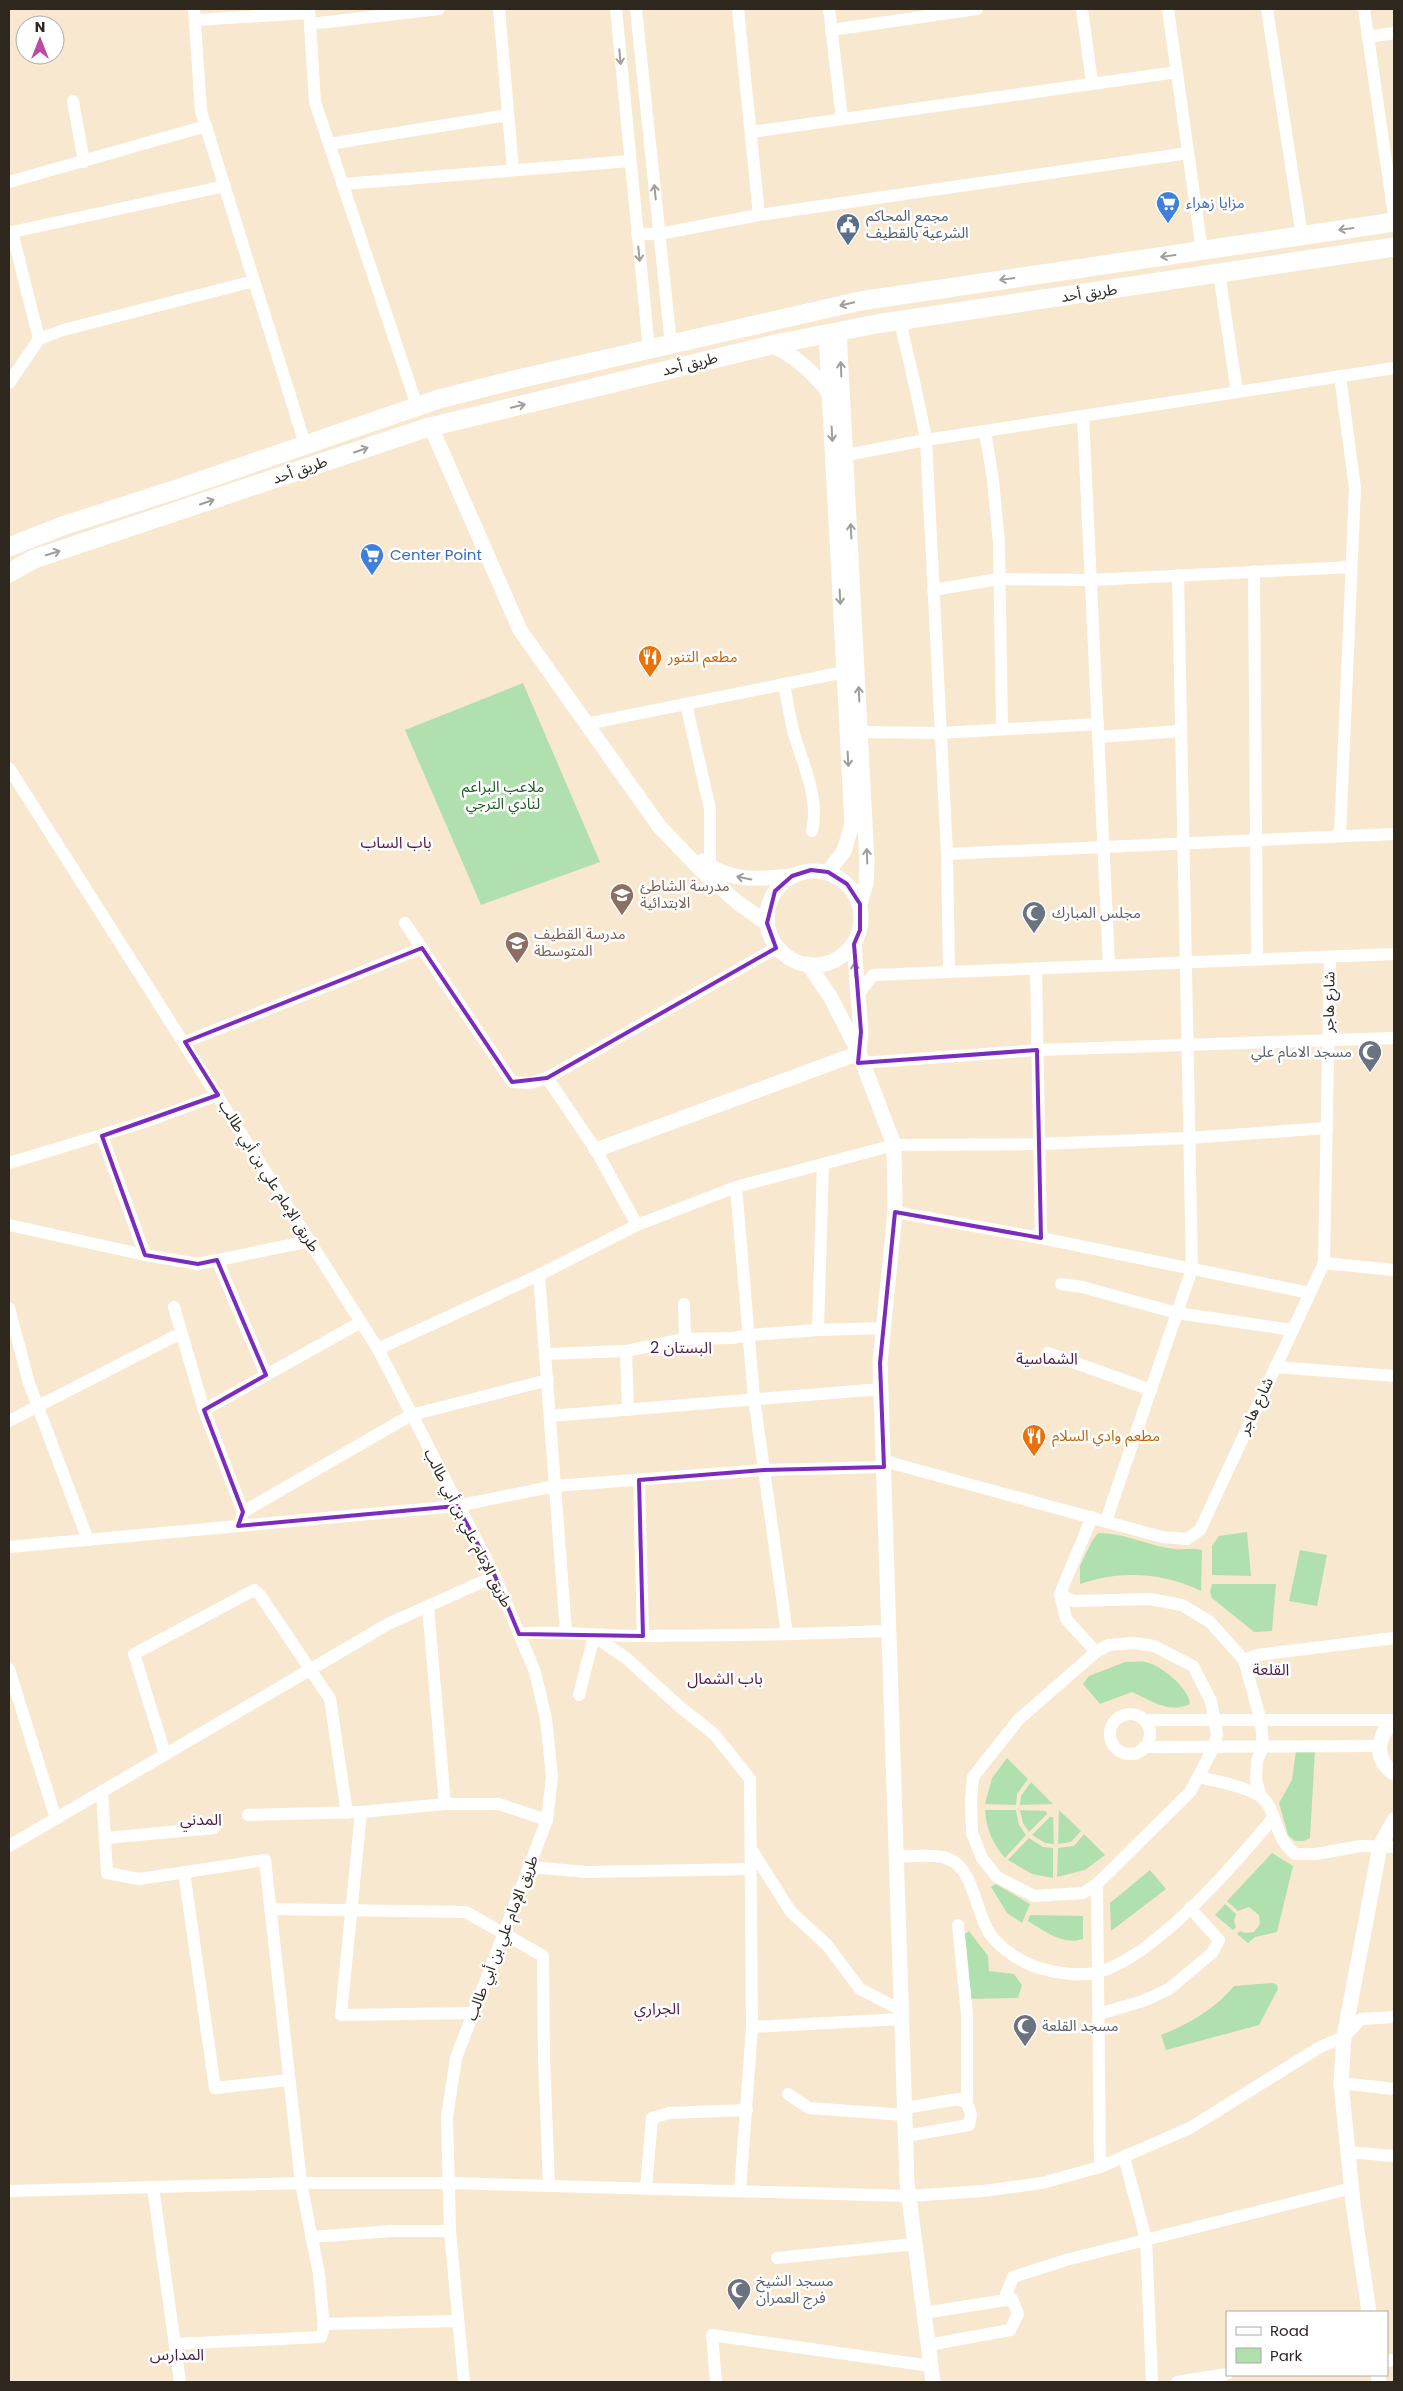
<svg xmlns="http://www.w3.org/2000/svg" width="1403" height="2391" font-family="Poppins,'Noto Sans Arabic',sans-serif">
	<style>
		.green { fill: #b1e0af }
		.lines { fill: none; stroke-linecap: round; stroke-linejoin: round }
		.minor { stroke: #fff; stroke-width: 12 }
		.tertiary { stroke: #fff; stroke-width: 15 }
		.primary { stroke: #fff; stroke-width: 19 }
		.oneway { stroke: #a09e9a }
		.marked { fill: none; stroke: #7b2cbf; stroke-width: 4; stroke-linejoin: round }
		.labels { text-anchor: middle; stroke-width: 5; stroke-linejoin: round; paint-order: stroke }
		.shop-label { font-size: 15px; fill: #366cbe; stroke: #fff; text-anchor: start }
		.service-label { font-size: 15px; fill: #4e5e75; stroke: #fff; text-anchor: start }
		.street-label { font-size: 15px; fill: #2d271e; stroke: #fff }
		.food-label { font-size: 15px; fill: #c56008; stroke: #fff; text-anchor: start }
		.park-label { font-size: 15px; fill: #1b5f1e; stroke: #fff }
		.education-label { font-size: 15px; fill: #785e54; stroke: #fff; text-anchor: start }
		.worship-label { font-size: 15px; fill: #5b616d; stroke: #fff; text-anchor: start }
		.neighbourhood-label { font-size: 16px; fill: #531c48; stroke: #fff }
	</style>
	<rect width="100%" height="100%" fill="#f9e8d0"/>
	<!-- green -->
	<g class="green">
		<path d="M523,683L600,862L481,905L405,730Z"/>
		<path d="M1247,1532L1251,1576L1212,1575V1546L1219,1536Z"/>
		<path d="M1098,1533C1126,1533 1148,1546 1175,1549C1184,1550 1192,1547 1202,1550L1201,1591C1163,1572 1120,1570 1080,1584V1566L1092,1541Z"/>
		<path d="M1300,1550L1327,1555L1317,1606L1289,1601Z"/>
		<path d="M1212,1584H1276L1272,1631L1254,1632L1212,1598L1210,1592Z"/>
		<path d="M1125,1662C1132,1662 1139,1661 1145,1662C1160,1664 1190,1689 1190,1704C1169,1714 1152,1701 1132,1692L1100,1704L1083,1684L1089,1676Z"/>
		<path d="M1296,1750L1315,1751L1310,1838L1304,1841H1295L1288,1835L1279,1803L1292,1780Z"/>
		<path d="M1007,1758L1028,1779L1017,1794L1016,1805L985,1804L992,1778Z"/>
		<path d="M1031,1782L1053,1804L1020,1805L1021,1796Z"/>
		<path d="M985,1810H1016L1019,1825L1026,1835L1005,1858C993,1844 986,1829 985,1810Z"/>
		<path d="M1020,1810L1046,1811L1047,1814L1029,1832L1023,1823Z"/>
		<path d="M1059,1810L1081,1831L1071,1842L1058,1844Z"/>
		<path d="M1050,1817H1053L1054,1844L1045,1843L1032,1835Z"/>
		<path d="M1084,1834L1105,1855L1085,1870L1057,1877L1058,1848L1074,1846Z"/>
		<path d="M1029,1838L1043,1847L1053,1848V1878L1032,1874L1008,1860Z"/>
		<path d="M1272,1853L1293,1866L1277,1932L1255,1937L1248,1943L1237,1934L1240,1931L1245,1933L1254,1932L1260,1924L1259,1915L1249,1907L1238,1911L1227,1901Z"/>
		<path d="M1150,1870L1166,1889L1111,1931L1110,1903Z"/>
		<path d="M996,1884L1030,1904L1022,1923L1007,1913L991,1887Z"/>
		<path d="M1225,1904L1236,1914L1234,1921L1236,1927L1233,1930L1215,1915Z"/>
		<path d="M1030,1915L1083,1916V1939C1064,1946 1044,1931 1028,1921Z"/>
		<path d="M969,1931L988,1956L989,1971L1014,1974L1022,1985L1018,1998L969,1999L961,1937Z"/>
		<path d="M1273,1983L1277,1985L1278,1989L1259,2025L1166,2050L1161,2035C1189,2024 1215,2009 1234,1986Z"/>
	</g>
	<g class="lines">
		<!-- minor -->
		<g class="minor">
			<path d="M194,9L201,111L305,444"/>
			<path d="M309,9L315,102L417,406"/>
			<path d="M499,9L513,169"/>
			<path d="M616,9L649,350"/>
			<path d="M636,9L671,345"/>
			<path d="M738,9L759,215"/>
			<path d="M829,9L842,119"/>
			<path d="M1082,9L1092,83"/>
			<path d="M1168,9L1202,251"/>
			<path d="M1267,9L1302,236"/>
			<path d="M1364,9L1394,216"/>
			<path d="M195,20L309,13"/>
			<path d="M310,24L439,9"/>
			<path d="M831,30L977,9"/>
			<path d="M1368,37L1394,33"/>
			<path d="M73,101L84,162"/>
			<path d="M751,132L1177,72"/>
			<path d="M329,144L508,115"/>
			<path d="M9,182L206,126"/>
			<path d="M343,184L630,161"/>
			<path d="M637,234H659L759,215L1188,153"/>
			<path d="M1219,273L1237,392"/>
			<path d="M900,321C909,361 919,400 926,440L947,854L949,972"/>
			<path d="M39,339L12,232L225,186"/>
			<path d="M1340,376L1355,488L1340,836"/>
			<path d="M9,383L39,339L63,330L254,281"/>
			<path d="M1083,416L1109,965"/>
			<path d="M985,431L993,480L999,543L1002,729"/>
			<path d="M846,455L926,440L1394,368"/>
			<path d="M1254,571L1257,959"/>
			<path d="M933,590L998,579L1091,580L1351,567"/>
			<path d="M784,684C787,701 790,718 794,734C803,764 820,800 812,831"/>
			<path d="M686,704L710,809V866"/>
			<path d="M586,724L844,672"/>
			<path d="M861,732L941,733L1098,724"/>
			<path d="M1098,737L1181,731"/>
			<path d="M9,768L378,1349L495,1576L535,1672L546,1719L552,1777L547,1820L456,2058L447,2117L450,2231L464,2382"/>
			<path d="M947,854L1394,834"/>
			<path d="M405,923L512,1082L530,1083L547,1078L776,948"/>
			<path d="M1036,968L1041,1238"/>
			<path d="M857,996L873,975L1394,954"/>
			<path d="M185,1042L422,948"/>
			<path d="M862,1063L1037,1050L1394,1038"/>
			<path d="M547,1078L596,1150L637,1225"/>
			<path d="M102,1136L145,1255"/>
			<path d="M9,1163L148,1121L218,1095"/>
			<path d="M736,1187L754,1398L787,1634"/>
			<path d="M895,1212L1041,1238L1310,1293"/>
			<path d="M9,1225L145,1255L198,1264L310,1241"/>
			<path d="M217,1260L266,1375"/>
			<path d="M1324,1263L1394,1270"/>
			<path d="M539,1275L566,1632"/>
			<path d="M1061,1284L1082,1287L1177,1313L1292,1330"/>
			<path d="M684,1304L685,1339"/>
			<path d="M174,1307L204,1410L243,1512L241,1519"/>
			<path d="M9,1308L29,1383L88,1540"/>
			<path d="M818,1330L823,1164"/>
			<path d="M378,1349L539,1275L637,1225L736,1187L894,1145L1039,1144L1189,1138L1327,1128"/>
			<path d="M626,1351L628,1410"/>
			<path d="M1048,1353L1151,1390"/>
			<path d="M545,1354L626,1351L685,1339L732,1338L750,1335L818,1330L884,1328"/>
			<path d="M1275,1367L1394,1376"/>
			<path d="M204,1410L361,1322"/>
			<path d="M550,1416L881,1389"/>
			<path d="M9,1421L181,1333"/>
			<path d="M884,1461L1162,1537L1187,1539L1200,1530L1324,1263L1330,957"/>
			<path d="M639,1480L643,1636"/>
			<path d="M243,1512L411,1415L548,1380"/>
			<path d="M1092,1517L1060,1594L1066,1619L1096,1652"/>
			<path d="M1106,1521L1192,1269L1178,575"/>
			<path d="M9,1547L457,1506L555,1486L764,1470L884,1467"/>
			<path d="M1060,1594L1073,1601L1150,1599L1182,1605L1210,1622L1244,1660L1261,1721L1263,1747L1257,1761L1256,1780L1261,1797"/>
			<path d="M428,1607L445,1804"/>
			<path d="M519,1634C559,1630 597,1636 637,1636C721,1636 805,1634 889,1631"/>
			<path d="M1134,1643L1154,1646L1193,1666L1211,1701L1217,1734L1214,1747L1190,1792L1097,1884L1083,1893L1034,1896L997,1877L982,1858L972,1833L971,1799L973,1777L1019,1719L1096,1652L1108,1645Z"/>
			<path d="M1244,1660L1257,1655L1394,1638"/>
			<path d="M9,1669L56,1819"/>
			<path d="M579,1695L594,1636L626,1658L680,1707L714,1734L750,1779L752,2027L740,2191"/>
			<circle cx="1130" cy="1734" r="20"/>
			<path d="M1144,1720H1394"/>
			<path d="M1144,1747L1379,1746"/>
			<path d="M165,1754L134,1654L254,1590L260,1595L330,1699L347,1813"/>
			<path d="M1198,1777C1215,1781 1258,1788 1267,1803C1280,1823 1274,1836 1295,1854H1316L1360,1846L1394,1847"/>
			<path d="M102,1791L107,1873L139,1879L265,1860L301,2183L319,2274L324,2328L321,2337L175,2344"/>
			<path d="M361,1812L341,2015L472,2013"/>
			<path d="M248,1815L361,1812L445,1804H499L547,1820"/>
			<path d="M105,1838L214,1828"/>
			<path d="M9,1846L388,1624L495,1576"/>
			<path d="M751,1849L791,1912L827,1945L860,1989L901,2010"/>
			<path d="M897,1856C911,1857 928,1854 942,1857C975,1863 974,1911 990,1934C1002,1950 1021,1962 1039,1968C1056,1973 1081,1977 1099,1972C1157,1955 1235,1864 1273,1818"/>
			<path d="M530,1867L587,1872L751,1869"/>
			<path d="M184,1872L215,2088L289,2080"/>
			<path d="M1097,1884L1100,2167"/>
			<path d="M270,1909L466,1912L543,1956L544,2059L549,2186"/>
			<path d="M958,1925L967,2015V2103"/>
			<path d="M1099,2014L1143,2001L1169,1989L1212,1953L1219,1940L1190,1908"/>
			<path d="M752,2027L902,2019"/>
			<path d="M1341,2083L1394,2089"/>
			<path d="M788,2094L809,2108L905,2115"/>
			<path d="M905,2108L958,2099L967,2103L971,2114L969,2125L906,2136"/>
			<path d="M1348,2152L1394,2156"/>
			<path d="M1124,2157L1146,2239L1152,2382"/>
			<path d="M153,2187L180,2382"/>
			<path d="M646,2188L652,2118L669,2113L747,2110"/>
			<path d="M9,2191L301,2183H447L909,2196L983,2191L1042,2183L1100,2167L1190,2128L1320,2047L1344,2037L1361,2019L1394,2017"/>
			<path d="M311,2237L392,2231H450"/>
			<path d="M777,2258L915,2244"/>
			<path d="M1004,2300L1013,2277L1066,2260L1352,2188"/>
			<path d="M924,2313L1012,2299L1018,2314L1010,2330L928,2345"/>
			<path d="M323,2324L458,2321"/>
			<path d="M1387,2361L1394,2360"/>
			<path d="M716,2382L712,2335L931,2366"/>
			<path d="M1177,2382L1227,2374"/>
		</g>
		<!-- tertiary -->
		<g class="tertiary">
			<path d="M839,331L867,862L866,883L860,904"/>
			<path d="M826,333L852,824L844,851L828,872"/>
			<path d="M771,345C795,355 814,373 830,394"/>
			<path d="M431,427L520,630L659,826L702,871L737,902L767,923"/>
			<path d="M703,861C731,883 759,879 792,876"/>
			<circle cx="814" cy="918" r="47"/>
			<path d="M854,944L861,1032L859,1053"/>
			<path d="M808,964L831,998L859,1053L894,1145L895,1212L880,1363L907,2182L933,2382"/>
			<path d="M596,1150L859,1053"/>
			<path d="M1394,1721C1377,1736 1373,1759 1394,1773"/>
			<path d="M1369,2312L1353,2203L1341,2083L1344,2037L1380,1846L1394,1820"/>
			<path d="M1378,2375L1379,2382"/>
		</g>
		<!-- primary -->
		<g class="primary">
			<path d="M9,547L62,526L180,488L439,399L514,380L860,301L1394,222"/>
			<path d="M9,573L34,559L426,428L771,345L876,324L1394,247"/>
		</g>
	</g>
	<!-- one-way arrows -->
	<defs><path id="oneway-shaft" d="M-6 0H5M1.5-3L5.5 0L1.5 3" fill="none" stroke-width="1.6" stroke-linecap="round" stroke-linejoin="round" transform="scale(1.25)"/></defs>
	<g class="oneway">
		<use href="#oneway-shaft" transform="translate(620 57) rotate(85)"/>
		<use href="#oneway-shaft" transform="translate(655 192) rotate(-96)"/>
		<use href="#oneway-shaft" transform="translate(1346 229) rotate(172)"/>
		<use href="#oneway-shaft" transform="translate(639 254) rotate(84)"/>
		<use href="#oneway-shaft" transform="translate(1168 256) rotate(172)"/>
		<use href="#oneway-shaft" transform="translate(1007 279) rotate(172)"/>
		<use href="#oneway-shaft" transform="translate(847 304) rotate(167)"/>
		<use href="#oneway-shaft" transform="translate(841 369) rotate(-93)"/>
		<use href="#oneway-shaft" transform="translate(518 406) rotate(-14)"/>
		<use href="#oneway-shaft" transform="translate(832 434) rotate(87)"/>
		<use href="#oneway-shaft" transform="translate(361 450) rotate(-19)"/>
		<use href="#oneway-shaft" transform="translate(207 502) rotate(-19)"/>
		<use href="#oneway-shaft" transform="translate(851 531) rotate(-93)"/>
		<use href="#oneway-shaft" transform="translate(53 553) rotate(-17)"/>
		<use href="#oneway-shaft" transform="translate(840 597) rotate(87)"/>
		<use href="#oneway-shaft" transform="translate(859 694) rotate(-93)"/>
		<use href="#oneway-shaft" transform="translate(848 759) rotate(87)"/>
		<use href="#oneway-shaft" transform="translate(867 856) rotate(-92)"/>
		<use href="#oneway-shaft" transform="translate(744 878) rotate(-168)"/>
		<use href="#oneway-shaft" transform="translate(855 970) rotate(-93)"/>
	</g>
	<!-- marked area -->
	<path class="marked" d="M811,870L828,872L847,884L860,904V930L854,944L861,1032L858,1063L1037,1050L1041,1238L895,1212L880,1363L884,1467L764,1470L639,1480L643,1636L519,1634L495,1576L457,1506L238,1526L243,1512L204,1410L266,1375L217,1260L198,1264L145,1255L102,1136L218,1095L185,1042L422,948L512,1082L547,1078L776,948L767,923L775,891L792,876Z"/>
	<!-- icons -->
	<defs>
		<g id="supermarket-pin" transform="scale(1.25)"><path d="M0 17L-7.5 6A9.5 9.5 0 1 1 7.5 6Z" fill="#3f7fe0" stroke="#fff"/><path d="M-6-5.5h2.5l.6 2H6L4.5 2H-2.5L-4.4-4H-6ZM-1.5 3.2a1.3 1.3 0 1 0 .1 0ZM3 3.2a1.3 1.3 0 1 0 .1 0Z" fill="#fff"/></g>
		<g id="civic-pin" transform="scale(1.25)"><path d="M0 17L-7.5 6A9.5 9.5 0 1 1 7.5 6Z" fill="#5c6f8a" stroke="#fff"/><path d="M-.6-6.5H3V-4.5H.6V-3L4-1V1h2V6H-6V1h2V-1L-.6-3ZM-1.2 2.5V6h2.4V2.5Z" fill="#fff"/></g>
		<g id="restaurant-pin" transform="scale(1.25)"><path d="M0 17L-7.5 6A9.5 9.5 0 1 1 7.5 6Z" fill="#e8710a" stroke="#fff"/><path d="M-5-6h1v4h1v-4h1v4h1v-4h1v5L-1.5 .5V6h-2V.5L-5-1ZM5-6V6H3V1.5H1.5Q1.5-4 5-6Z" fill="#fff"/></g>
		<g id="school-pin" transform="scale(1.25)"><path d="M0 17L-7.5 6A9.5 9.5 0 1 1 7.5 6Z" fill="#8d6e63" stroke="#fff"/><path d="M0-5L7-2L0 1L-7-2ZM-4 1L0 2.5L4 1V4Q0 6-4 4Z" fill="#fff"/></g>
		<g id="mosque-pin" transform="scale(1.25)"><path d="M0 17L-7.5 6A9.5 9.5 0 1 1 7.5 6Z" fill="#6b7280" stroke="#fff"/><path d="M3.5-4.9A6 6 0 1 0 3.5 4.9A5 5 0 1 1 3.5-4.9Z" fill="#fff"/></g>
	</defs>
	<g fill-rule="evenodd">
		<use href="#supermarket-pin" x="1168" y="203"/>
		<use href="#civic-pin" x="848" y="225"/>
		<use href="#supermarket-pin" x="372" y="555"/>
		<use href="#restaurant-pin" x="650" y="657"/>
		<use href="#school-pin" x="622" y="895"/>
		<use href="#mosque-pin" x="1034" y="913"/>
		<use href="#school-pin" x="517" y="943"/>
		<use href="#mosque-pin" x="1370" y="1052"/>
		<use href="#restaurant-pin" x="1034" y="1436"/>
		<use href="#mosque-pin" x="1025" y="2026"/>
		<use href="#mosque-pin" x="739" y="2290"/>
	</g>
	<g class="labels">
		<!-- shop labels -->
		<g class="shop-label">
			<text x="1186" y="208">مزايا زهراء</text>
			<text x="390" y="560">Center Point</text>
		</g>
		<!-- service labels -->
		<g class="service-label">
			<text x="866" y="221">مجمع المحاكم<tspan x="866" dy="17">الشرعية بالقطيف</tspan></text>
		</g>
		<!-- street labels -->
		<g class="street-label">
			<text transform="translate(1089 293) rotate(-8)" y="5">طريق أحد</text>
			<text transform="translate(690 364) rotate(-14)" y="5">طريق أحد</text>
			<text transform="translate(300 470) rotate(-19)" y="5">طريق أحد</text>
			<text transform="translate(1329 1002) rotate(-89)" y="5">شارع هاجر</text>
			<text transform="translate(269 1176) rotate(58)" y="5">طريق الإمام علي بن أبي طالب</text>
			<text transform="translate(1256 1406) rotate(-65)" y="5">شارع هاجر</text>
			<text transform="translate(468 1528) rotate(63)" y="5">طريق الإمام علي بن أبي طالب</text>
			<text transform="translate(502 1938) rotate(-69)" y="5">طريق الإمام علي بن أبي طالب</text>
		</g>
		<!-- food labels -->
		<g class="food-label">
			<text x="668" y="662">مطعم التنور</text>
			<text x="1052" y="1441">مطعم وادي السلام</text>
		</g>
		<!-- park labels -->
		<g class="park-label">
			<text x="503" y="792">ملاعب البراعم<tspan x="503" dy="17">لنادي الترجي</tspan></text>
		</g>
		<!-- education labels -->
		<g class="education-label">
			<text x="640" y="891">مدرسة الشاطئ<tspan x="640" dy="17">الابتدائية</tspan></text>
			<text x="534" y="939">مدرسة القطيف<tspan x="534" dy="17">المتوسطة</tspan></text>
		</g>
		<!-- worship labels -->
		<g class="worship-label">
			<text x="1052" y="918">مجلس المبارك</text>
			<text x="1352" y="1057" text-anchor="end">مسجد الامام علي</text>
			<text x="1042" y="2031">مسجد القلعة</text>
			<text x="756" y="2286">مسجد الشيخ<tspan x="756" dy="17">فرج العمران</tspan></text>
		</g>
		<!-- neighbourhood labels -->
		<g class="neighbourhood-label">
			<text x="396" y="848">باب الساب</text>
			<text x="681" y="1353">البستان 2</text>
			<text x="1047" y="1364">الشماسية</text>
			<text x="1271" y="1675">القلعة</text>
			<text x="725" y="1684">باب الشمال</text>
			<text x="201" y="1825">المدني</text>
			<text x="657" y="2014">الجراري</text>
			<text x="177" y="2360">المدارس</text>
		</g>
	</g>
	<!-- border -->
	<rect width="1403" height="2391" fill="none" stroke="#2d271e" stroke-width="20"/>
	<!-- legend -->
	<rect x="1226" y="2311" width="162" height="65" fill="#ffffff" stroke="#aba9a5"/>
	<rect x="1236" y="2327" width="25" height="8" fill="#ffffff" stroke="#aba9a5"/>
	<text x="1270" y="2336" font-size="15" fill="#2d271e">Road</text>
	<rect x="1236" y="2348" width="25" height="15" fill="#b1e0af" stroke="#aba9a5"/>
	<text x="1270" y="2361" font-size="15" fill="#2d271e">Park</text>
	<!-- north arrow -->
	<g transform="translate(40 40)"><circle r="24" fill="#ffffff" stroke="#aba9a5"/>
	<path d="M0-4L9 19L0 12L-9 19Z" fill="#bb4aa5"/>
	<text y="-8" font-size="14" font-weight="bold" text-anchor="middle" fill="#2d271e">N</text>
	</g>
</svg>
